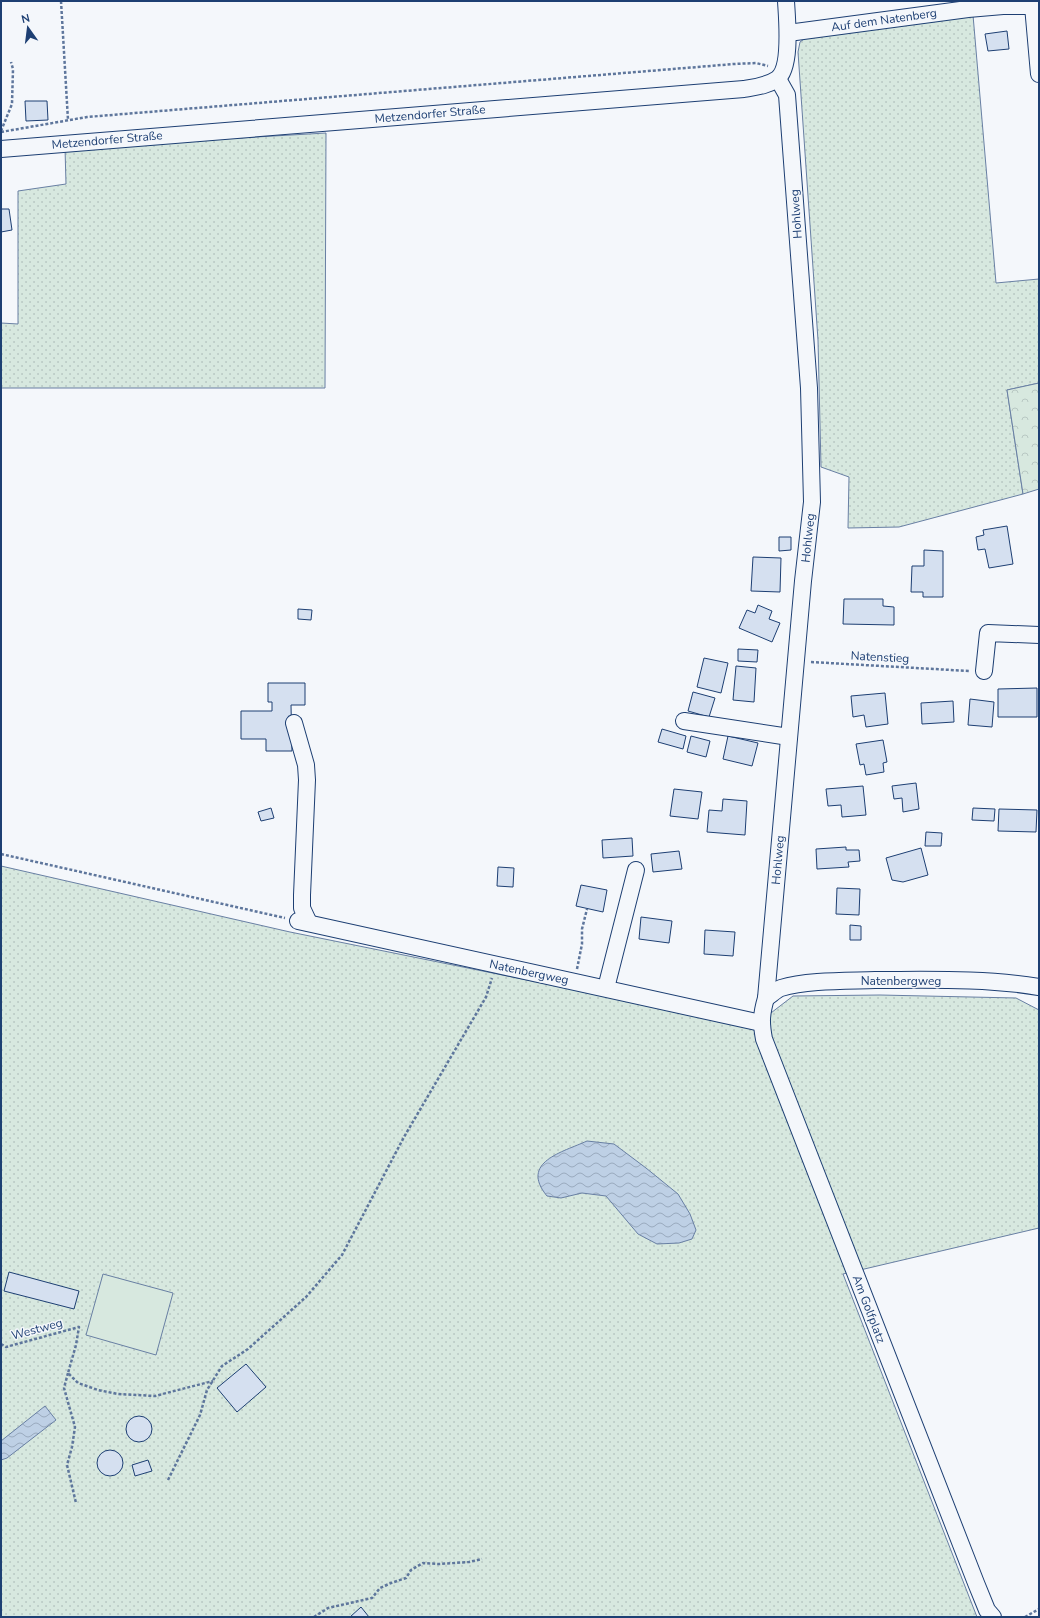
<svg xmlns="http://www.w3.org/2000/svg" width="1040" height="1618" font-family="'Nunito Sans',sans-serif">
	<style>
		.grass { fill: url(#grass-dots); stroke: #687fa3 }
		.forest { fill: url(#forest-crowns); stroke: #687fa3 }
		.pitch { fill: #d7e8df; stroke: #687fa3 }
		.water { fill: url(#water-waves); stroke: #687fa3 }
		.building { fill: #d5e0f0; stroke: #1d3f73 }
		.lines { fill: none; stroke-linecap: round; stroke-linejoin: round }
		.minor-casing { stroke: #1d3f73; stroke-width: 18 }
		.path { stroke: #5e769c; stroke-width: 2.5; stroke-dasharray: 3 2; stroke-linecap: butt }
		.minor { stroke: #f4f7fb; stroke-width: 16 }
		.labels { text-anchor: middle; stroke-width: 3; stroke-linejoin: round; paint-order: stroke }
		.street-label { font-size: 12px; fill: #1d3f73; stroke: #f4f7fb }
	</style>
	<defs>
		<pattern id="grass-dots" width="8" height="8" patternUnits="userSpaceOnUse"><rect width="8" height="8" fill="#d7e8df"/><path d="M2 2h.1M6 6h.1" fill="none" stroke="#b8c8c3" stroke-width="1.8" stroke-linecap="round"/></pattern>
		<pattern id="forest-crowns" width="20" height="18" patternUnits="userSpaceOnUse"><rect width="20" height="18" fill="#d7e8df"/><path d="M2 6a3 3 0 1 1 6 0M12 15a3 3 0 1 1 6 0" fill="none" stroke="#b8c8c3"/></pattern>
		<pattern id="water-waves" width="16" height="10" patternUnits="userSpaceOnUse"><rect width="16" height="10" fill="#bed0e5"/><path d="M0 5q4-4 8 0t8 0" fill="none" stroke="#9aaabe"/></pattern>
	</defs>
	<rect width="100%" height="100%" fill="#f4f7fb"/>
	<!-- grass -->
	<g class="grass">
		<path d="M973,15L996,283L1039,279V383L1007,390L1023,494L899,527L848,528L849,477L821,467L818,340L798,52L800,42L811,34Z"/>
		<path d="M326,133L325,388H1V323L18,324V191L66,184L65,148Z"/>
		<path d="M1,866L290,932L754,1026L793,996L880,995L1016,998L1039,1010V1228L843,1274L977,1617H1Z"/>
	</g>
	<!-- forest -->
	<path class="forest" d="M1039,383V489L1023,494L1007,390Z"/>
	<!-- pitch -->
	<path class="pitch" d="M103,1274L173,1293L156,1355L86,1335Z"/>
	<!-- water -->
	<g class="water">
		<path d="M587,1141L614,1144L646,1168L678,1194L690,1214L696,1230L692,1239L679,1243L657,1244L638,1234L606,1196L582,1193L561,1198L547,1196C519,1162 563,1152 587,1141Z"/>
		<path d="M45,1406L56,1420L7,1458L1,1460V1441Z"/>
	</g>
	<!-- building -->
	<g class="building">
		<path d="M1007,31L1009,49L988,51L985,34Z"/>
		<path d="M25,101H47L48,120L26,121Z"/>
		<path d="M1,209H9L12,230L1,232Z"/>
		<path d="M1007,526L1013,564L989,568L985,549L978,550L976,537L984,535L983,530Z"/>
		<path d="M779,537H791V550L779,551Z"/>
		<path d="M924,550L943,551V597H923V592H911L912,566H924Z"/>
		<path d="M753,557L781,558L780,592L751,591Z"/>
		<path d="M844,599H883V606L894,607V625L843,624Z"/>
		<path d="M758,605L772,611L769,619L780,623L772,642L739,628L747,610L755,613Z"/>
		<path d="M298,609L312,610L311,620L298,619Z"/>
		<path d="M738,649L758,650L757,662L738,661Z"/>
		<path d="M704,658L728,663L721,693L697,687Z"/>
		<path d="M736,666L756,668L754,702L733,700Z"/>
		<path d="M268,683H305V705H291L292,751H266V739H241V711H272V702H268Z"/>
		<path d="M1037,688V717H998V689Z"/>
		<path d="M693,692L715,698L709,717L688,711Z"/>
		<path d="M885,693L888,724L866,727L864,715L853,717L851,696Z"/>
		<path d="M970,699L994,702L992,727L968,725Z"/>
		<path d="M953,701L954,722L922,724L921,703Z"/>
		<path d="M662,729L686,736L683,749L658,742Z"/>
		<path d="M691,736L710,741L706,757L687,752Z"/>
		<path d="M728,736L758,743L752,766L723,759Z"/>
		<path d="M883,740L887,762L883,763L884,772L866,775L864,764L860,765L856,744Z"/>
		<path d="M916,783L919,809L903,812L902,798L894,799L892,786Z"/>
		<path d="M863,786L866,815L842,817L841,805L828,806L826,789Z"/>
		<path d="M674,789L702,792L698,819L670,816Z"/>
		<path d="M723,799L747,801L745,835L707,832L709,810L722,811Z"/>
		<path d="M271,808L274,818L261,821L258,812Z"/>
		<path d="M973,808L995,809L994,821L972,820Z"/>
		<path d="M999,809L1037,810L1036,832L998,831Z"/>
		<path d="M926,832L942,833L941,846H925Z"/>
		<path d="M632,838L633,856L603,858L602,840Z"/>
		<path d="M846,847V850H859L860,861L848,862L849,867L817,869L816,849Z"/>
		<path d="M921,848L928,875L903,882L892,880L886,858Z"/>
		<path d="M679,851L682,869L653,872L651,854Z"/>
		<path d="M498,867L514,868L513,887L497,886Z"/>
		<path d="M581,885L607,890L603,912L576,906Z"/>
		<path d="M837,888L860,889L859,915L836,914Z"/>
		<path d="M641,917L672,921L669,943L639,939Z"/>
		<path d="M850,925L861,926V940H850Z"/>
		<path d="M705,930L735,932L733,956L704,954Z"/>
		<path d="M9,1272L79,1291L74,1309L4,1291Z"/>
		<path d="M246,1364L266,1387L237,1412L217,1388Z"/>
		<circle cx="139" cy="1429" r="13"/>
		<circle cx="110" cy="1463" r="13"/>
		<path d="M148,1460L152,1471L135,1476L132,1465Z"/>
		<path d="M361,1607L369,1617H350Z"/>
	</g>
	<g class="lines">
		<!-- minor casing -->
		<g class="minor-casing">
			<g id="minor">
				<path d="M788,33L968,9L1003,6H1033L1039,74"/>
				<path d="M778,79L787,95L809,388L812,502L803,581L766,998C761,1015 761,1023 764,1039L976,1583L987,1610L993,1617"/>
				<path d="M1,149L744,89C755,87 767,86 777,79C792,68 787,19 786,1"/>
				<path d="M984,671L988,633L1039,635"/>
				<path d="M684,721L789,737"/>
				<path d="M294,723L306,765L307,780L302,895V908L309,923"/>
				<path d="M298,921L761,1023"/>
				<path d="M606,988L636,870"/>
				<path d="M766,998C771,995 776,990 781,988C807,980 847,981 875,980C929,980 985,978 1039,987"/>
			</g>
		</g>
		<!-- path -->
		<g class="path">
			<path d="M61,1L68,120"/>
			<path d="M1,131L12,104L13,69L11,62"/>
			<path d="M1,132L87,117L734,64L756,63L768,66"/>
			<path d="M811,662L969,671"/>
			<path d="M1,854L285,918"/>
			<path d="M577,969L582,944V929L587,909"/>
			<path d="M1,1344L6,1347L79,1327L76,1345L68,1373L78,1383L98,1390L118,1394L155,1396L213,1381"/>
			<path d="M68,1373L64,1388L75,1427L72,1447L67,1465L76,1503"/>
			<path d="M168,1480L200,1415L207,1390L222,1366L248,1349L306,1297L342,1255L404,1137L486,997L492,978"/>
			<path d="M314,1617L328,1608L372,1598L380,1588L391,1583L406,1578L411,1570L423,1563L439,1564L469,1562L482,1559"/>
			<path d="M1025,1617L1039,1609"/>
		</g>
		<!-- minor -->
		<use href="#minor" class="minor"/>
	</g>
	<g class="labels">
		<!-- street labels -->
		<g class="street-label">
			<text transform="translate(884 20) rotate(-8)" y="4">Auf dem Natenberg</text>
			<text transform="translate(430 114) rotate(-5)" y="4">Metzendorfer Straße</text>
			<text transform="translate(107 140) rotate(-5)" y="4">Metzendorfer Straße</text>
			<text transform="translate(796 214) rotate(-94)" y="4">Hohlweg</text>
			<text transform="translate(808 538) rotate(-84)" y="4">Hohlweg</text>
			<text transform="translate(880 657) rotate(3)" y="4">Natenstieg</text>
			<text transform="translate(778 860) rotate(-85)" y="4">Hohlweg</text>
			<text transform="translate(529 972) rotate(12)" y="4">Natenbergweg</text>
			<text x="901" y="985">Natenbergweg</text>
			<text transform="translate(869 1309) rotate(69)" y="4">Am Golfplatz</text>
			<text transform="translate(37 1329) rotate(-15)" y="4">Westweg</text>
		</g>
	</g>
	<!-- border -->
	<rect width="1040" height="1618" fill="none" stroke="#1d3f73" stroke-width="4"/>
	<!-- north arrow -->
	<g transform="translate(28 28) rotate(346)" stroke="#f4f7fb" stroke-width="3" paint-order="stroke">
	<path d="M0-3L7 15L0 10L-7 15Z" fill="#1d3f73"/>
	<text y="-6" font-size="11" font-weight="bold" text-anchor="middle" fill="#1d3f73">N</text>
	</g>
</svg>
